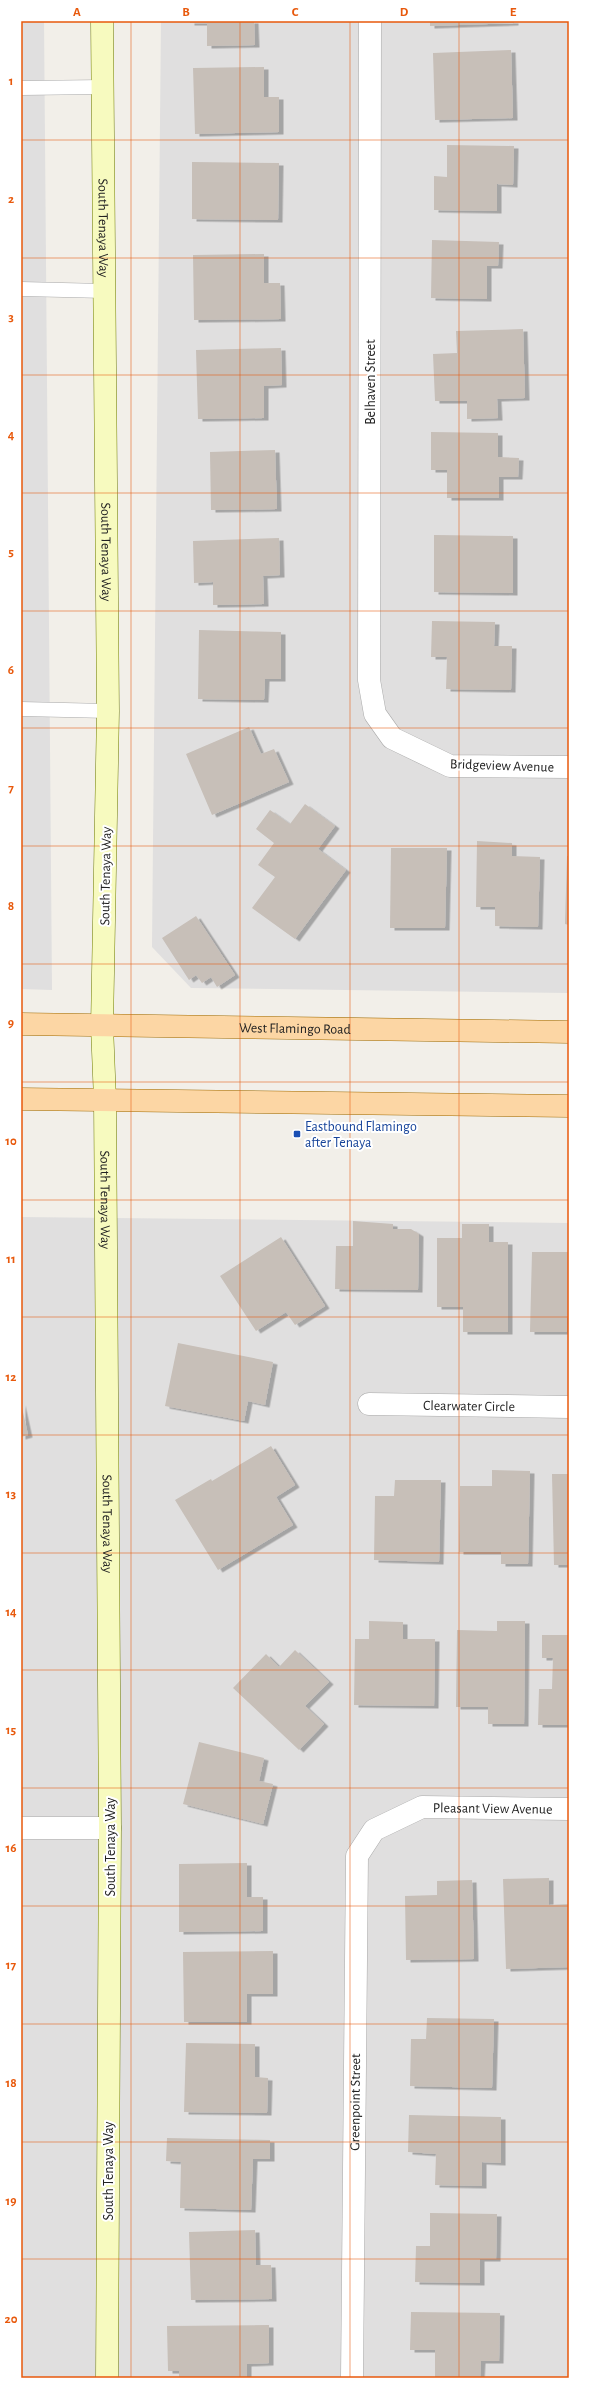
<svg xmlns="http://www.w3.org/2000/svg" width="590" height="2399" font-family="'Alegreya Sans',sans-serif">
	<style>
		.residential { fill: #e0dfdf }
		.building { fill: #c7bfb8; filter: url(#shadow) }
		.lines { fill: none; stroke-linecap: round; stroke-linejoin: round }
		.lane-casing { stroke: #a9a9a9; stroke-width: 15 }
		.street-casing { stroke: #a9a9a9; stroke-width: 23 }
		.secondary-casing { stroke: #707d05; stroke-width: 23 }
		.primary-casing { stroke: #a06b00; stroke-width: 23 }
		.lane { stroke: #fff; stroke-width: 14 }
		.street { stroke: #fff; stroke-width: 22 }
		.secondary { stroke: #f7fabf; stroke-width: 22 }
		.primary { stroke: #fcd6a4; stroke-width: 22 }
		.grid { fill: none; stroke: #e8590c; stroke-width: 1; stroke-opacity: 0.55 }
		.transit-dot { fill: #1a4fb4; stroke: #fff; stroke-width: 1.5 }
		.labels { text-anchor: middle; stroke-width: 4; stroke-linejoin: round; paint-order: stroke }
		.street-label { font-size: 14px; fill: #222; stroke: #fff }
		.transit-label { font-size: 14px; fill: #164399; stroke: #fff; text-anchor: start }
		.neatline { fill: none; stroke: #e8590c; stroke-width: 1.5 }
		.grid-label { font-size: 13px; text-anchor: middle; font-weight: bold; fill: #e8590c }
	</style>
	<defs>
		<filter id="shadow"><feDropShadow dx="4.5" dy="2.5" stdDeviation="0" flood-color="#0004"/></filter>
	</defs>
	<rect width="100%" height="100%" fill="#f2efe9"/>
	<!-- residential -->
	<g class="residential">
		<path d="M21,21H44L52,990L21,989Z"/>
		<path d="M161,21H569V993L191,988L152,947Z"/>
		<path d="M21,1217L569,1223V2378H21Z"/>
	</g>
	<!-- building -->
	<g class="building">
		<path d="M190,21H254L255,45L207,46V23H190Z"/>
		<path d="M430,21H514V23L430,26Z"/>
		<path d="M511,50L513,118L435,120L433,53Z"/>
		<path d="M264,67V97H279V132L195,134L193,68Z"/>
		<path d="M447,145L514,146L513,185L497,184V211L434,210V176L447,177Z"/>
		<path d="M192,162L279,163L278,220L192,219Z"/>
		<path d="M432,240L499,242L498,266H487V299L431,298Z"/>
		<path d="M264,254V283H280L281,319L194,320L193,255Z"/>
		<path d="M523,329L525,398L497,399L498,418L467,419V401H435L433,354L457,353L456,331Z"/>
		<path d="M281,348L282,385L264,386V418L198,419L196,350Z"/>
		<path d="M431,432L498,433V457L519,458L518,477H499V498H447V470H431Z"/>
		<path d="M275,450L277,509L211,510L210,452Z"/>
		<path d="M434,535L513,536V593L434,592Z"/>
		<path d="M279,538L280,575L263,576L264,604L213,605V582L194,583L193,541Z"/>
		<path d="M432,621L495,622L494,646H512L511,690L446,689L447,657H431Z"/>
		<path d="M199,630L281,632V679H265L264,700L198,699Z"/>
		<path d="M249,727L261,754L274,749L289,782L212,815L186,754Z"/>
		<path d="M305,804L335,826L318,849L346,870L295,939L252,908L275,877L258,865L274,843L256,829L270,810L290,824Z"/>
		<path d="M477,841L512,843V856L540,857L538,927L495,926V907H476Z"/>
		<path d="M391,848H447L445,928H390Z"/>
		<path d="M567,856H569V925L565,924Z"/>
		<path d="M196,916L235,975L217,987L211,977L202,983L196,975L189,980L162,938Z"/>
		<path d="M353,1221L393,1224V1229H411L419,1234L418,1290L335,1289L336,1246H353Z"/>
		<path d="M462,1224H489V1242H508V1332H463V1307H437V1238H462Z"/>
		<path d="M281,1237L325,1306L295,1325L286,1312L256,1331L220,1276Z"/>
		<path d="M532,1252H569V1318H567V1332H530Z"/>
		<path d="M178,1343L273,1362L265,1405L248,1401L244,1421L165,1406Z"/>
		<path d="M21,1403L28,1435L21,1437Z"/>
		<path d="M271,1446L295,1485L276,1497L293,1525L218,1570L175,1500L211,1479L212,1481Z"/>
		<path d="M492,1470L530,1471L528,1564H501V1552H459L460,1486H492Z"/>
		<path d="M552,1474H569V1565H554Z"/>
		<path d="M395,1480H441L439,1562L374,1560L375,1496H394Z"/>
		<path d="M369,1621L403,1622V1639H435L434,1706L354,1705L355,1639H369Z"/>
		<path d="M497,1621H525L524,1724H488V1707H456L457,1630L497,1631Z"/>
		<path d="M542,1635H569V1725H538L539,1689H552L553,1658H542Z"/>
		<path d="M295,1650L329,1682L305,1706L324,1724L299,1750L233,1688L266,1654L279,1667Z"/>
		<path d="M199,1742L264,1758L259,1781L273,1784L263,1824L183,1804Z"/>
		<path d="M247,1863V1897H263V1931L179,1932V1864Z"/>
		<path d="M549,1878V1905L569,1904V1967L506,1969L503,1879Z"/>
		<path d="M472,1880L474,1959L406,1960L405,1896L437,1895V1881Z"/>
		<path d="M273,1951V1994H247V2022H184L183,1952Z"/>
		<path d="M427,2018L494,2019L492,2088L410,2086L411,2039H426Z"/>
		<path d="M186,2043L255,2044V2077L268,2078L267,2113L184,2112Z"/>
		<path d="M409,2115L501,2117V2163L482,2162V2186L435,2185L436,2154L408,2152Z"/>
		<path d="M167,2138L270,2140V2159H253L251,2210L180,2208L181,2162L166,2161Z"/>
		<path d="M430,2213L497,2214L496,2259H480V2283L415,2282L416,2246H430Z"/>
		<path d="M255,2230L256,2265H271L272,2299L191,2300L189,2232Z"/>
		<path d="M411,2312L500,2313L499,2361H481L480,2378H435V2350H410Z"/>
		<path d="M269,2325V2363L247,2364V2378H179V2371H168L167,2326Z"/>
	</g>
	<g class="lines">
		<!-- lane casing -->
		<g class="lane-casing">
			<g id="lane">
				<path d="M21,88L103,87"/>
				<path d="M21,289L105,291"/>
				<path d="M21,709L108,711"/>
			</g>
		</g>
		<!-- street casing -->
		<g class="street-casing">
			<g id="street">
				<path d="M370,21L369,680L375,714L392,738L450,766L569,767"/>
				<path id="s1" d="M369,1404L569,1407"/>
				<path d="M21,1828H110"/>
				<path id="s2" d="M352,2378L357,1856L374,1830L422,1807L569,1809"/>
			</g>
		</g>
		<!-- secondary casing -->
		<g class="secondary-casing">
			<g id="secondary">
				<path id="s3" d="M102,21L108,711L102,1026L105,1100L110,1828L107,2378"/>
			</g>
		</g>
		<!-- primary casing -->
		<g class="primary-casing">
			<g id="primary">
				<path id="s4" d="M21,1024L569,1032"/>
				<path d="M21,1099L569,1106"/>
			</g>
		</g>
		<!-- lane -->
		<use href="#lane" class="lane"/>
		<!-- street -->
		<use href="#street" class="street"/>
		<!-- secondary -->
		<use href="#secondary" class="secondary"/>
		<!-- primary -->
		<use href="#primary" class="primary"/>
	</g>
	<!-- grid -->
	<path class="grid" d="M131,21V2378M240,21V2378M350,21V2378M459,21V2378M21,140H569M21,258H569M21,375H569M21,493H569M21,611H569M21,728H569M21,846H569M21,964H569M21,1082H569M21,1200H569M21,1317H569M21,1435H569M21,1553H569M21,1670H569M21,1788H569M21,1906H569M21,2024H569M21,2142H569M21,2259H569"/>
	<!-- markers -->
	<rect class="transit-dot" x="293" y="1130" width="8" height="8" rx="2"/>
	<g class="labels">
		<!-- street labels -->
		<g class="street-label">
			<text dy="5" stroke="none"><textPath href="#s3" startOffset="207">South Tenaya Way</textPath></text>
			<text transform="translate(370 382) rotate(-90)" y="5">Belhaven Street</text>
			<text dy="5" stroke="none"><textPath href="#s3" startOffset="531">South Tenaya Way</textPath></text>
			<text transform="translate(502 765) rotate(2)" y="5">Bridgeview Avenue</text>
			<text transform="translate(105 876) rotate(-89)" y="5">South Tenaya Way</text>
			<text dy="5" stroke="none"><textPath href="#s4" startOffset="274">West Flamingo Road</textPath></text>
			<text dy="5" stroke="none"><textPath href="#s3" startOffset="1179">South Tenaya Way</textPath></text>
			<text dy="5" stroke="none"><textPath href="#s1" startOffset="100">Clearwater Circle</textPath></text>
			<text dy="5" stroke="none"><textPath href="#s3" startOffset="1503">South Tenaya Way</textPath></text>
			<text dy="5" stroke="none"><textPath href="#s2" startOffset="677">Pleasant View Avenue</textPath></text>
			<text transform="translate(110 1847) rotate(-90)" y="5">South Tenaya Way</text>
			<text dy="5" stroke="none"><textPath href="#s2" startOffset="276">Greenpoint Street</textPath></text>
			<text transform="translate(108 2171) rotate(-90)" y="5">South Tenaya Way</text>
		</g>
		<!-- transit labels -->
		<g class="transit-label">
			<text x="305" y="1131">Eastbound Flamingo<tspan x="305" dy="16">after Tenaya</tspan></text>
		</g>
	</g>
	<!-- border -->
	<rect width="590" height="2399" fill="none" stroke="#ffffff" stroke-width="44"/>
	<rect x="22" y="22" width="546" height="2355" class="neatline"/>
	<g class="grid-label">
		<text x="77" y="16">A</text>
		<text x="186" y="16">B</text>
		<text x="295" y="16">C</text>
		<text x="404" y="16">D</text>
		<text x="513" y="16">E</text>
		<text x="11" y="85">1</text>
		<text x="11" y="203">2</text>
		<text x="11" y="321">3</text>
		<text x="11" y="439">4</text>
		<text x="11" y="556">5</text>
		<text x="11" y="674">6</text>
		<text x="11" y="792">7</text>
		<text x="11" y="910">8</text>
		<text x="11" y="1027">9</text>
		<text x="11" y="1145">10</text>
		<text x="11" y="1263">11</text>
		<text x="11" y="1381">12</text>
		<text x="11" y="1498">13</text>
		<text x="11" y="1616">14</text>
		<text x="11" y="1734">15</text>
		<text x="11" y="1852">16</text>
		<text x="11" y="1969">17</text>
		<text x="11" y="2087">18</text>
		<text x="11" y="2205">19</text>
		<text x="11" y="2323">20</text>
	</g>
</svg>
